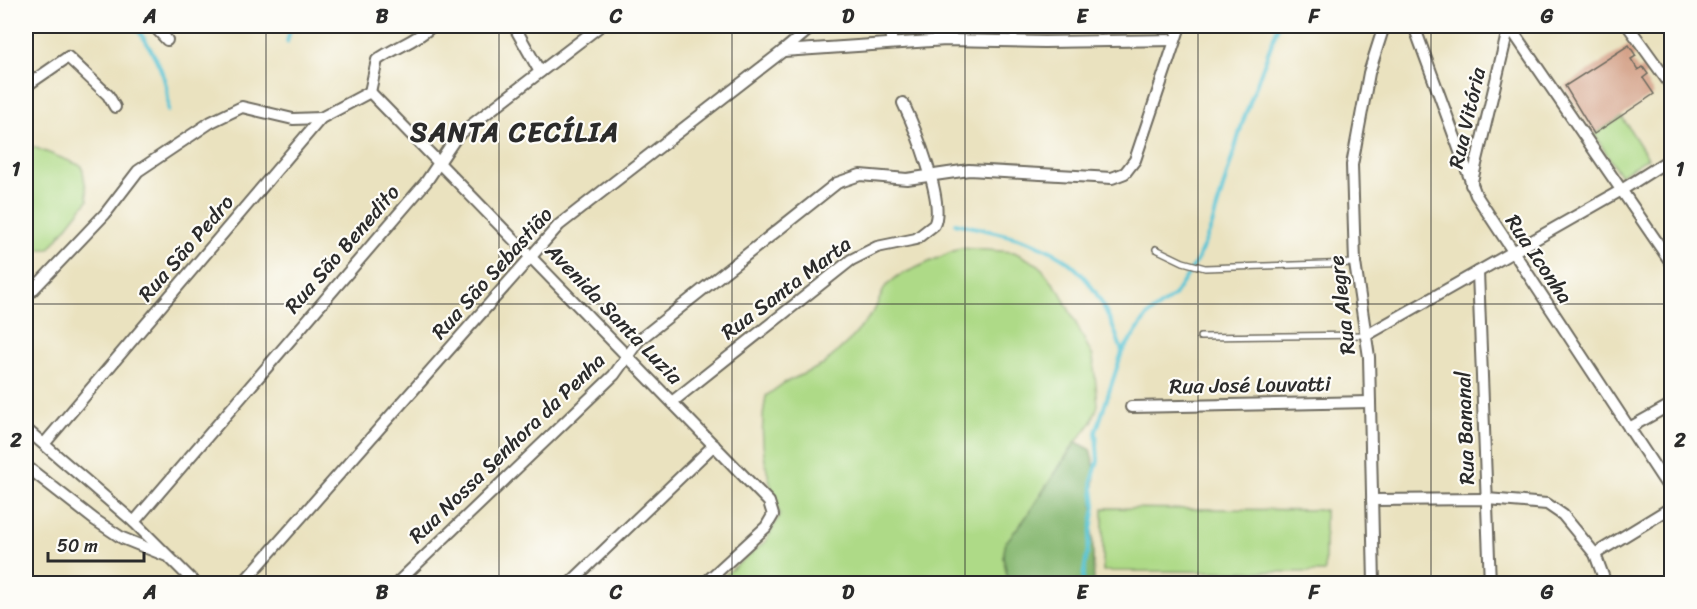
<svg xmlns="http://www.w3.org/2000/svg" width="1697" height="609" font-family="Sriracha,sans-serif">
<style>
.green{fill:#aeda87;stroke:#6c8259;stroke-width:1.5}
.forest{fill:#8aba74;stroke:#5a7250;stroke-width:1.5}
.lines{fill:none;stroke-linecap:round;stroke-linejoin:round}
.stream{stroke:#5ac5d5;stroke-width:4}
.building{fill:#d4a289}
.service-casing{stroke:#6e6b5f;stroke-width:8}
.minor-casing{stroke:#6e6b5f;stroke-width:14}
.service{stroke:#fff;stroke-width:5}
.minor{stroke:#fff;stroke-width:10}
.grid{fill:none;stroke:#2b2b2b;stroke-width:1.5;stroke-opacity:0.55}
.labels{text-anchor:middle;stroke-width:4.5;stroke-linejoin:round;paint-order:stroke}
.street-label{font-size:21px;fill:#2b2b2b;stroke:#fdfcf7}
.district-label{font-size:27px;font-weight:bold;letter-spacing:1.5px;fill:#2b2b2b;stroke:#fdfcf7}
.neatline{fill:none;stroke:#2b2b2b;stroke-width:2}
.grid-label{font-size:20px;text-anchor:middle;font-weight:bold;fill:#2b2b2b}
</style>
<rect width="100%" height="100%" fill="#fdfcf7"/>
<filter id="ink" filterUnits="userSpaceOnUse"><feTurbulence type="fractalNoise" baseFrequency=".0167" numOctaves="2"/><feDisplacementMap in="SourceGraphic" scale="12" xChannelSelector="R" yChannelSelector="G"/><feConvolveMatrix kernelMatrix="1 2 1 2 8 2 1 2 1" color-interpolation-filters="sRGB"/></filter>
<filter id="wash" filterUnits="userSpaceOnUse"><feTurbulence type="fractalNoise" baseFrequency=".008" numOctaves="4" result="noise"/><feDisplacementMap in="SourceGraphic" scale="24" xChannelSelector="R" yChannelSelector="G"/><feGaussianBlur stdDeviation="1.35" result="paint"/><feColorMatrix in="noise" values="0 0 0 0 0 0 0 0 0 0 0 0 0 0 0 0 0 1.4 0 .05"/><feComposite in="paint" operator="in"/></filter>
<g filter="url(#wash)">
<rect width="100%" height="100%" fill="#eae2bf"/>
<g class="green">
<polygon points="1622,117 1648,158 1620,175 1594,134"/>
<polygon points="26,144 82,166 88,200 49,249 26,250"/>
<path d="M960 248 1014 252 1039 265 1060 292 1093 357 1098 405 1092 422 1072 447 1024 520 1006 542 1003 557 1009 583 714 584 765 542 780 515C766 474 757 440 766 396L784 383 823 365 853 337 874 311 885 287 898 276Z"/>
<polygon points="1103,508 1325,510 1325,572 1103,571"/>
</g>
<polygon class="forest" points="1076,442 1090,449 1095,468 1092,526 1094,583 1009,583 1003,557 1006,542 1024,520"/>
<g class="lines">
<g class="stream">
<path d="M135 26C153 50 171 80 168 111"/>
<polyline points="287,42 291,26"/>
<path d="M955 223C1051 244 1088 251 1122 351"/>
<polyline points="1082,584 1095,506 1092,481 1098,461 1096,432 1122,352 1148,315 1174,296 1198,259 1211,228 1243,121 1278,26"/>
</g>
</g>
<g id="blocks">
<polygon class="building" points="1629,45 1636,56 1631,59 1638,70 1643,67 1648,74 1643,78 1654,94 1594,134 1565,86"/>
</g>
</g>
<g filter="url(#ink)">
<use href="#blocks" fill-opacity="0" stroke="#6e6b5f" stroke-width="1.5"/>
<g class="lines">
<defs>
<g id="service">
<polyline points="1156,249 1183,262 1205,268 1355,263"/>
<polyline points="1200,337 1367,335"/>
</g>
<g id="minor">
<polyline points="154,26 167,40"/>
<polyline points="514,26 540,72"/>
<polyline points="891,26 891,43"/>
<polyline points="1414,26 1476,195 1672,493"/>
<polyline points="1509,26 1672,264"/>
<polyline points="1628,26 1672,87"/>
<polyline points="783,51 946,40 1044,42 1175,40"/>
<polyline points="26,86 68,57 108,95 115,107"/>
<polyline points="370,92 769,502 773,515 766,527 704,584"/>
<path d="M370 92 377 60C395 47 417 41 432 26"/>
<polyline points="1471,185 1509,26"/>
<polyline points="1478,272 1490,584"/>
<polyline points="26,297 105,214 138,171 211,122 242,107 293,119 321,118"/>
<polyline points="1367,335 1620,191 1672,158"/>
<path d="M672 402 851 260 877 247 916 239 934 225C946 203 914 126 903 103"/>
<polyline points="1131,407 1370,402"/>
<polyline points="1629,428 1672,404"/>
<polyline points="26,429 134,522 196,584"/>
<polyline points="44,444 321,118 370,92"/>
<polyline points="26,466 95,520 122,538 167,556"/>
<polyline points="1372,500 1487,499 1547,504 1563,515 1595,554 1606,584"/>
<polyline points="134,522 426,182 457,136 600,26"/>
<polyline points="1595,554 1672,507"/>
<polyline points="242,584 559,225 783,51 813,26"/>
<polyline points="396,584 614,375 639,340 837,183 860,175 907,179 969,170 1112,178 1125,173 1135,160 1180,26"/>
<polyline points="569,584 714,445"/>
<polyline points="1374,584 1369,357 1355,263 1352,165 1369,73 1384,26"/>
</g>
</defs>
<use href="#service" class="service-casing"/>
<use href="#minor" class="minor-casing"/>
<use href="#service" class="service"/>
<use href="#minor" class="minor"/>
</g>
</g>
<path class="grid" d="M266 26V584M499 26V584M732 26V584M965 26V584M1198 26V584M1431 26V584M26 304H1672"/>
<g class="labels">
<g class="street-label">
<text transform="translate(1467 118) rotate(-77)" y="7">Rua Vitória</text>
<text transform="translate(186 248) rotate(-49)" y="7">Rua São Pedro</text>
<text transform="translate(342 249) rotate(-49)" y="7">Rua São Benedito</text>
<text transform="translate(1539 259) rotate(56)" y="7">Rua Iconha</text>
<text transform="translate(492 273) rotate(-48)" y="7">Rua São Sebastião</text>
<text transform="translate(786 288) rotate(-37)" y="7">Rua Santa Marta</text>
<text transform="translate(1342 305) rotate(-97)" y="7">Rua Alegre</text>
<text transform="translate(614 314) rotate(46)" y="7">Avenida Santa Luzia</text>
<text transform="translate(1250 385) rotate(-1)" y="7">Rua José Louvatti</text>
<text transform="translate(1465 428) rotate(-92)" y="7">Rua Bananal</text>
<text transform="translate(507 448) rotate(-44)" y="7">Rua Nossa Senhora da Penha</text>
</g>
<g class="district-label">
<text x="515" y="141">SANTA CECÍLIA</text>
</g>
</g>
<rect width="1697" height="609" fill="none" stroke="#fdfcf7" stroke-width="66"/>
<path d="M48 552v9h96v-9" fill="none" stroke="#2b2b2b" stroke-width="3"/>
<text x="57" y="552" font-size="18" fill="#2b2b2b" stroke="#fdfcf7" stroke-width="4.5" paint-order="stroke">50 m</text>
<rect x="33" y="33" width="1631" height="543" class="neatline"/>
<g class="grid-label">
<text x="150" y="23">A</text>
<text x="382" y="23">B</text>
<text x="616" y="23">C</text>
<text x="848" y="23">D</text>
<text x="1082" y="23">E</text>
<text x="1314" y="23">F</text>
<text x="1547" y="23">G</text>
<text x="16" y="176">1</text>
<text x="1680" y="176">1</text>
<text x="16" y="447">2</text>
<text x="1680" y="447">2</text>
<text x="150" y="599">A</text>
<text x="382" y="599">B</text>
<text x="616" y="599">C</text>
<text x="848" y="599">D</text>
<text x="1082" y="599">E</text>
<text x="1314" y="599">F</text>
<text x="1547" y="599">G</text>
</g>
</svg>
